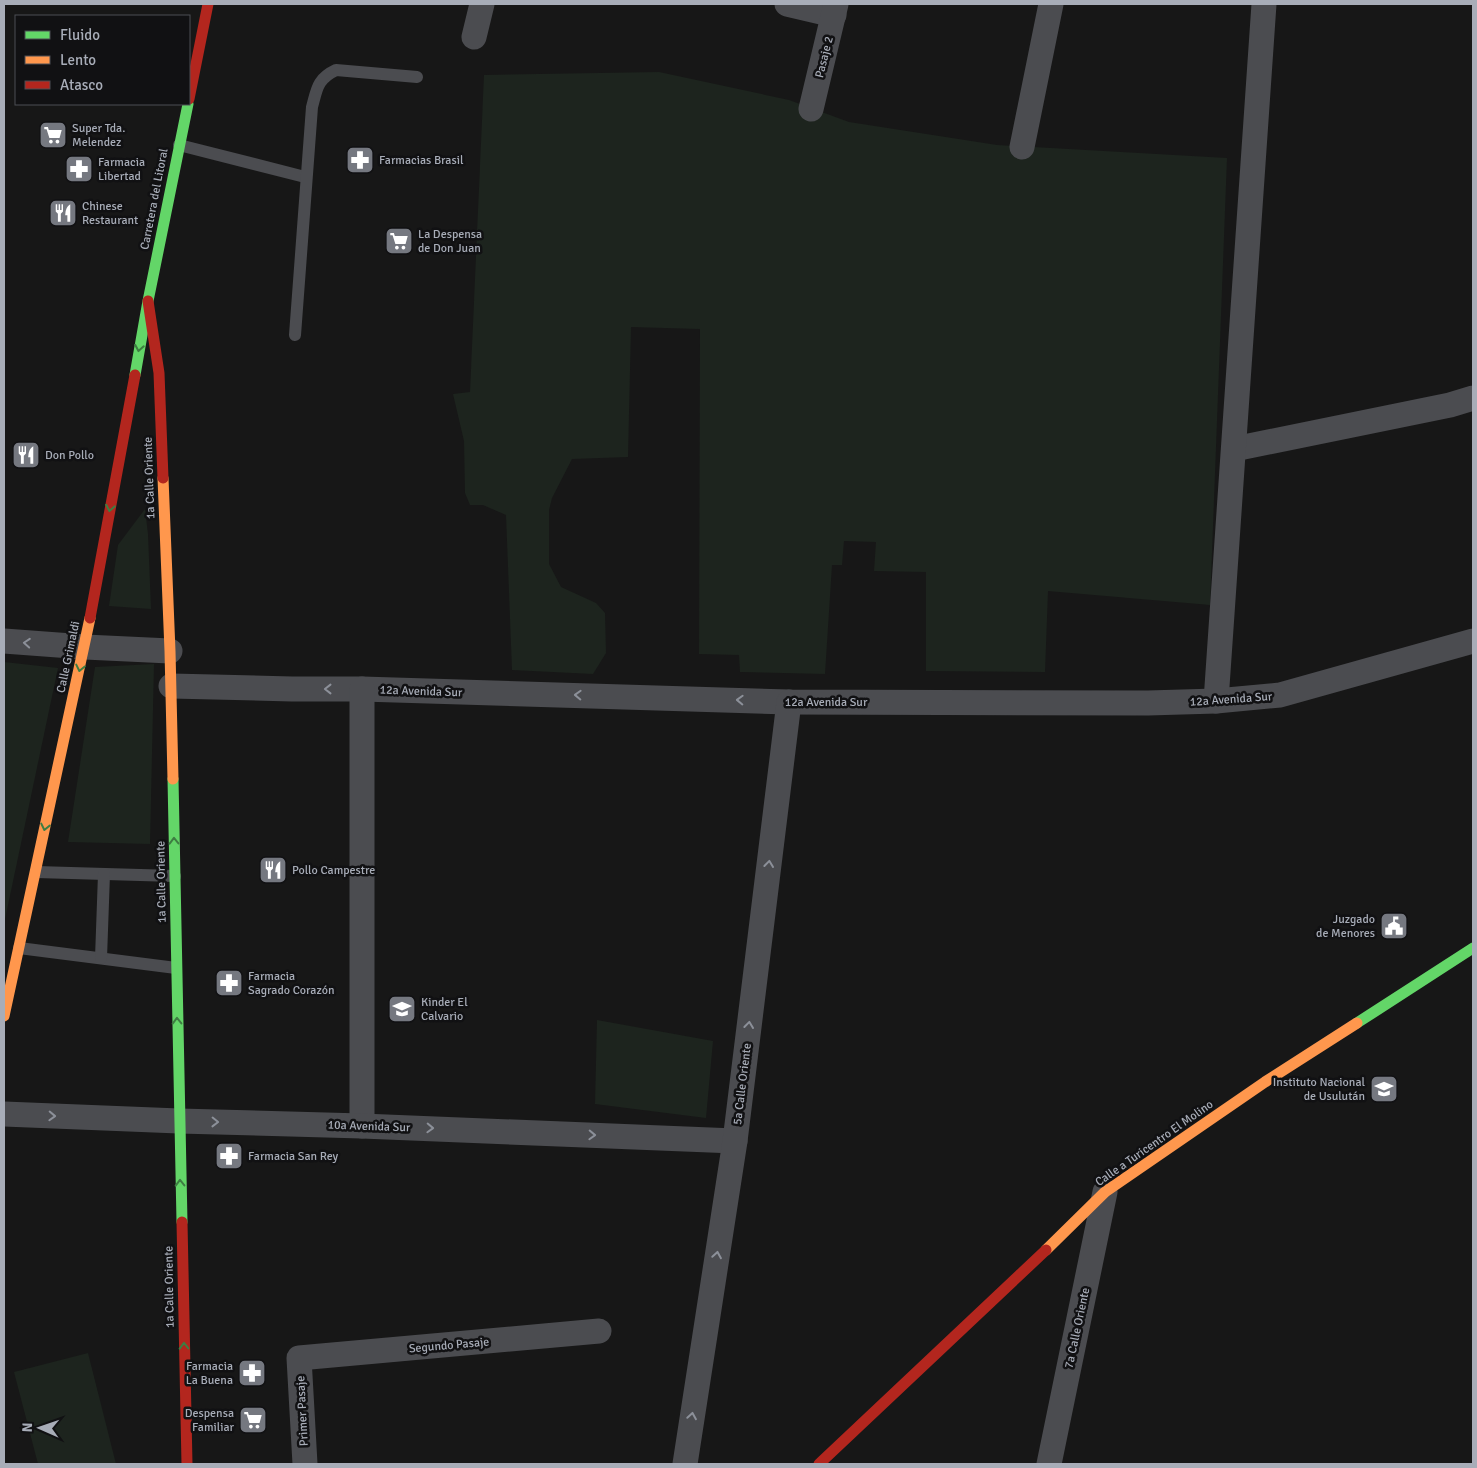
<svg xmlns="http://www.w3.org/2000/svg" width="1477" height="1468" font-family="Signika,sans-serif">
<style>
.green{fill:#1d241e}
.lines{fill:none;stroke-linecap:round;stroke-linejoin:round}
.lane{stroke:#4b4c50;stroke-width:12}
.street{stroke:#4b4c50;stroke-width:25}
.fast{stroke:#63d668;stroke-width:11}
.slow{stroke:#ff974d;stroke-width:11}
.jam{stroke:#b3261e;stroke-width:11}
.oneway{stroke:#3e7d42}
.oneway2{stroke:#8c9099}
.labels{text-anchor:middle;stroke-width:5;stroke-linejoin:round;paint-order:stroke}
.street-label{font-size:12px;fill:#a8adb8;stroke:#111113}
.poi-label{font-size:12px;fill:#a8adb8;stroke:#111113;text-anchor:start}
</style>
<rect width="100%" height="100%" fill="#171717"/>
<g class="green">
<polygon points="659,72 789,100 849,122 997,145 1227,158 1210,605 1048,591 1045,672 926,671 926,572 874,571 876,542 844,541 842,565 832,565 825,674 740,672 739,655 699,654 700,329 631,327 628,457 572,459 552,498 549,510 549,564 561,587 596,603 605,613 606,653 593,674 512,670 506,515 483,505 470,505 465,493 464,441 453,394 470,392 484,75"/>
<polygon points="145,509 148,534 151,609 109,606 118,545"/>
<polygon points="4,662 58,668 4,924"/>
<polygon points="154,664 150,844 68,842 95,667"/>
<polygon points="597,1020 713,1041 706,1118 595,1104"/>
<polygon points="88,1353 116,1464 38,1464 14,1372"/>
</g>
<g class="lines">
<g class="lane">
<polyline points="179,145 305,177"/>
<path d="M295 335 312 107C317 89 317 79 336 70L417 77"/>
<polyline points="36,872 175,876"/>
<polyline points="19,948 176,968"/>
<polyline points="101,958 104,874"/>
</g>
<g class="street">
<polyline points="787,4 834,15"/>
<polyline points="474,37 482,4"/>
<polyline points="811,109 836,4"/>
<polyline points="1022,147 1051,4"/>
<polyline points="1234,449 1450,405 1473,398"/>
<polyline points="4,641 85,647 170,651"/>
<polyline points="171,686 292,689 362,689 789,702 1148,703 1216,701 1280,695 1473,641"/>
<polyline points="362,689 362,1126"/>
<polyline points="1216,701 1264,4"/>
<polyline points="4,1114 179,1121 362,1126 735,1141"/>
<polyline points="305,1464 299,1358 599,1331"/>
<polyline points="685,1464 735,1141 789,702"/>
<polyline points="1049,1464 1105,1192"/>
</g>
<g class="fast">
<polyline points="135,375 148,301 188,104"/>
<polyline points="173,779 182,1222"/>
<polyline points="1357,1023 1473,948"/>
</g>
<g class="slow">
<polyline points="163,478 170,651 173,779"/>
<polyline points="4,1016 90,618"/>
<polyline points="1046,1250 1105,1192 1265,1082 1357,1023"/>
</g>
<g class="jam">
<polyline points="189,99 208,4"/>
<polyline points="148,301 159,373 163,478"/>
<polyline points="90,618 135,375"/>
<polyline points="182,1222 187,1464"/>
<polyline points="819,1464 1046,1250"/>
</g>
</g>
<defs><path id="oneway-chevron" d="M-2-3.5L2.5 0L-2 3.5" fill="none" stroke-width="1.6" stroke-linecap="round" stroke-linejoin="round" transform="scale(1.25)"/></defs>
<g class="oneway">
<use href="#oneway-chevron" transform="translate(139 348) rotate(100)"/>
<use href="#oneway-chevron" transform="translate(110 508) rotate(100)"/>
<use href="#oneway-chevron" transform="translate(80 668) rotate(102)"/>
<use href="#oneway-chevron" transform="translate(45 827) rotate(102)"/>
<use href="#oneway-chevron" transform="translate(174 841) rotate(-91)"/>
<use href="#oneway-chevron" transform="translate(177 1021) rotate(-91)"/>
<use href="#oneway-chevron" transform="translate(180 1183) rotate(-91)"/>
<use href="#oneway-chevron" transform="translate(184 1346) rotate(-91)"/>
</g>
<g class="oneway2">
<use href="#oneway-chevron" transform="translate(27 643) rotate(-176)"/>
<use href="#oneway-chevron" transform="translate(328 689) rotate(180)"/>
<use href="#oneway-chevron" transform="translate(578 695) rotate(-178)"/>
<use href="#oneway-chevron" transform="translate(740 700) rotate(-178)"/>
<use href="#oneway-chevron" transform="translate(769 864) rotate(-83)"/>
<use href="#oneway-chevron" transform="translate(749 1025) rotate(-83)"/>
<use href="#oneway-chevron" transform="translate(52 1116) rotate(2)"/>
<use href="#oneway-chevron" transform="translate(215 1122) rotate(1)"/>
<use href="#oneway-chevron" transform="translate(430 1128) rotate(2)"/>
<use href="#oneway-chevron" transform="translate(592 1135) rotate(2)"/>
<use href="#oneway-chevron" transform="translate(717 1255) rotate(-81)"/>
<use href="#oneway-chevron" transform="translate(692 1416) rotate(-81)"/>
</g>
<defs>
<symbol id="supermarket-square" viewBox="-11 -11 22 22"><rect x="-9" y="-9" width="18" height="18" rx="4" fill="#757880" stroke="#111113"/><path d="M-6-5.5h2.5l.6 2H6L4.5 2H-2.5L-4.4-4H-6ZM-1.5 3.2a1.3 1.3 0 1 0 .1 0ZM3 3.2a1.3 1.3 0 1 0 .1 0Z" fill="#fff"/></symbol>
<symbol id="pharmacy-square" viewBox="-11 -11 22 22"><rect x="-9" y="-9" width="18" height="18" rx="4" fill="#757880" stroke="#111113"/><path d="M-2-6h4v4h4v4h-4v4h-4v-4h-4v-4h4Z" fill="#fff"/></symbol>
<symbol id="restaurant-square" viewBox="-11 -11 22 22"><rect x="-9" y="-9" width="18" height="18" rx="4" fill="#757880" stroke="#111113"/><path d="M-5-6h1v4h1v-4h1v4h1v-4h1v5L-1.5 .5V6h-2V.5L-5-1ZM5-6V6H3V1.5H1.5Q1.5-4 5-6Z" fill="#fff"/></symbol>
<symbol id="civic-square" viewBox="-11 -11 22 22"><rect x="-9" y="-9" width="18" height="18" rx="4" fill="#757880" stroke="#111113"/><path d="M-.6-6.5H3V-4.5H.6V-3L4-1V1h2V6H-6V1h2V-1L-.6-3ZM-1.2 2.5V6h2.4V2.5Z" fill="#fff"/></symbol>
<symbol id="school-square" viewBox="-11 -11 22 22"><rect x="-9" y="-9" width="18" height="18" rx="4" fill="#757880" stroke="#111113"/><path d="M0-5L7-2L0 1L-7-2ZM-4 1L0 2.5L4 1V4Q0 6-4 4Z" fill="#fff"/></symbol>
</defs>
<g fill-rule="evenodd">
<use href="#supermarket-square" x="37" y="119" width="32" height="32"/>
<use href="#pharmacy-square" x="344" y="144" width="32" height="32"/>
<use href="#pharmacy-square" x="63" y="153" width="32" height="32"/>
<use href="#restaurant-square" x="47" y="197" width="32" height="32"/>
<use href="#supermarket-square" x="383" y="225" width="32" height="32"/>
<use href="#restaurant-square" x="10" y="439" width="32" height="32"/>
<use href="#restaurant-square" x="257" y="854" width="32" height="32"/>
<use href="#civic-square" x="1378" y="910" width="32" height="32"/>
<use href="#pharmacy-square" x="213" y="967" width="32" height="32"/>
<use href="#school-square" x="386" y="993" width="32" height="32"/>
<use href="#school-square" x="1368" y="1073" width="32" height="32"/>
<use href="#pharmacy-square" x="213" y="1140" width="32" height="32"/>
<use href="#pharmacy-square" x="236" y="1357" width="32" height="32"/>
<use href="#supermarket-square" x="237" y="1404" width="32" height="32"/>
</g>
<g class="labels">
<g class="street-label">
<text transform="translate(824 57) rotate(-76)" y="4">Pasaje 2</text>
<text transform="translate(154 199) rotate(-79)" y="4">Carretera del Litoral</text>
<text transform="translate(149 478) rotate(-92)" y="4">1a Calle Oriente</text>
<text transform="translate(68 657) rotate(-78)" y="4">Calle Grimaldi</text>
<text transform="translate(421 691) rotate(2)" y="4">12a Avenida Sur</text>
<text transform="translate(1231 699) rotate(-4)" y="4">12a Avenida Sur</text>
<text x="826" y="706">12a Avenida Sur</text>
<text transform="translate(161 882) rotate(-91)" y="4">1a Calle Oriente</text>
<text transform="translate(742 1084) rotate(-83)" y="4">5a Calle Oriente</text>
<text transform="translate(369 1126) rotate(2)" y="4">10a Avenida Sur</text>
<text transform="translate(1154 1143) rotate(-35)" y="4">Calle a Turicentro El Molino</text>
<text transform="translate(169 1287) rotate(-91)" y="4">1a Calle Oriente</text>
<text transform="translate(1077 1328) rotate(-78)" y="4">7a Calle Oriente</text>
<text transform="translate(449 1345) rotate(-5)" y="4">Segundo Pasaje</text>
<text transform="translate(302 1411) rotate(-93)" y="4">Primer Pasaje</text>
</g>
<g class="poi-label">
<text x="72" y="132">Super Tda.<tspan x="72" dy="14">Melendez</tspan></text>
<text x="379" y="164">Farmacias Brasil</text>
<text x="98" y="166">Farmacia<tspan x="98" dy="14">Libertad</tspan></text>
<text x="82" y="210">Chinese<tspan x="82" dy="14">Restaurant</tspan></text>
<text x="418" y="238">La Despensa<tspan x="418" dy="14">de Don Juan</tspan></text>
<text x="45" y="459">Don Pollo</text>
<text x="292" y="874">Pollo Campestre</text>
<text x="1375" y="923" text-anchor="end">Juzgado<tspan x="1375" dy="14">de Menores</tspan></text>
<text x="248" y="980">Farmacia<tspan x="248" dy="14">Sagrado Corazón</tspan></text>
<text x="421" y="1006">Kinder El<tspan x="421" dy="14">Calvario</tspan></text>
<text x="1365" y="1086" text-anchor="end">Instituto Nacional<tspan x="1365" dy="14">de Usulután</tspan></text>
<text x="248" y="1160">Farmacia San Rey</text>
<text x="233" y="1370" text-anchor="end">Farmacia<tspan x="233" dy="14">La Buena</tspan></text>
<text x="234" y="1417" text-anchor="end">Despensa<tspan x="234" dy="14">Familiar</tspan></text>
</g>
</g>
<rect width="1477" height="1468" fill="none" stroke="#a8adb8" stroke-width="10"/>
<rect x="15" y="15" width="175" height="90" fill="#111113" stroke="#4d4f55"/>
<rect x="25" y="31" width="25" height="8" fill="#63d668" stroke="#4d4f55"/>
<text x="60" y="40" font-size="15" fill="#a8adb8">Fluido</text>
<rect x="25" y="56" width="25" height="8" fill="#ff974d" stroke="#4d4f55"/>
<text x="60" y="65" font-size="15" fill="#a8adb8">Lento</text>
<rect x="25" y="81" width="25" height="8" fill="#b3261e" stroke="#4d4f55"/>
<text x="60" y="90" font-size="15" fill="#a8adb8">Atasco</text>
<g transform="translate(40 1428) rotate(272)" stroke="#111113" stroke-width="4" paint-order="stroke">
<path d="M0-4L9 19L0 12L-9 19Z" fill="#a8adb8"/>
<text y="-8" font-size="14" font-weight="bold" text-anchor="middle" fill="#a8adb8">N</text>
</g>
</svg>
